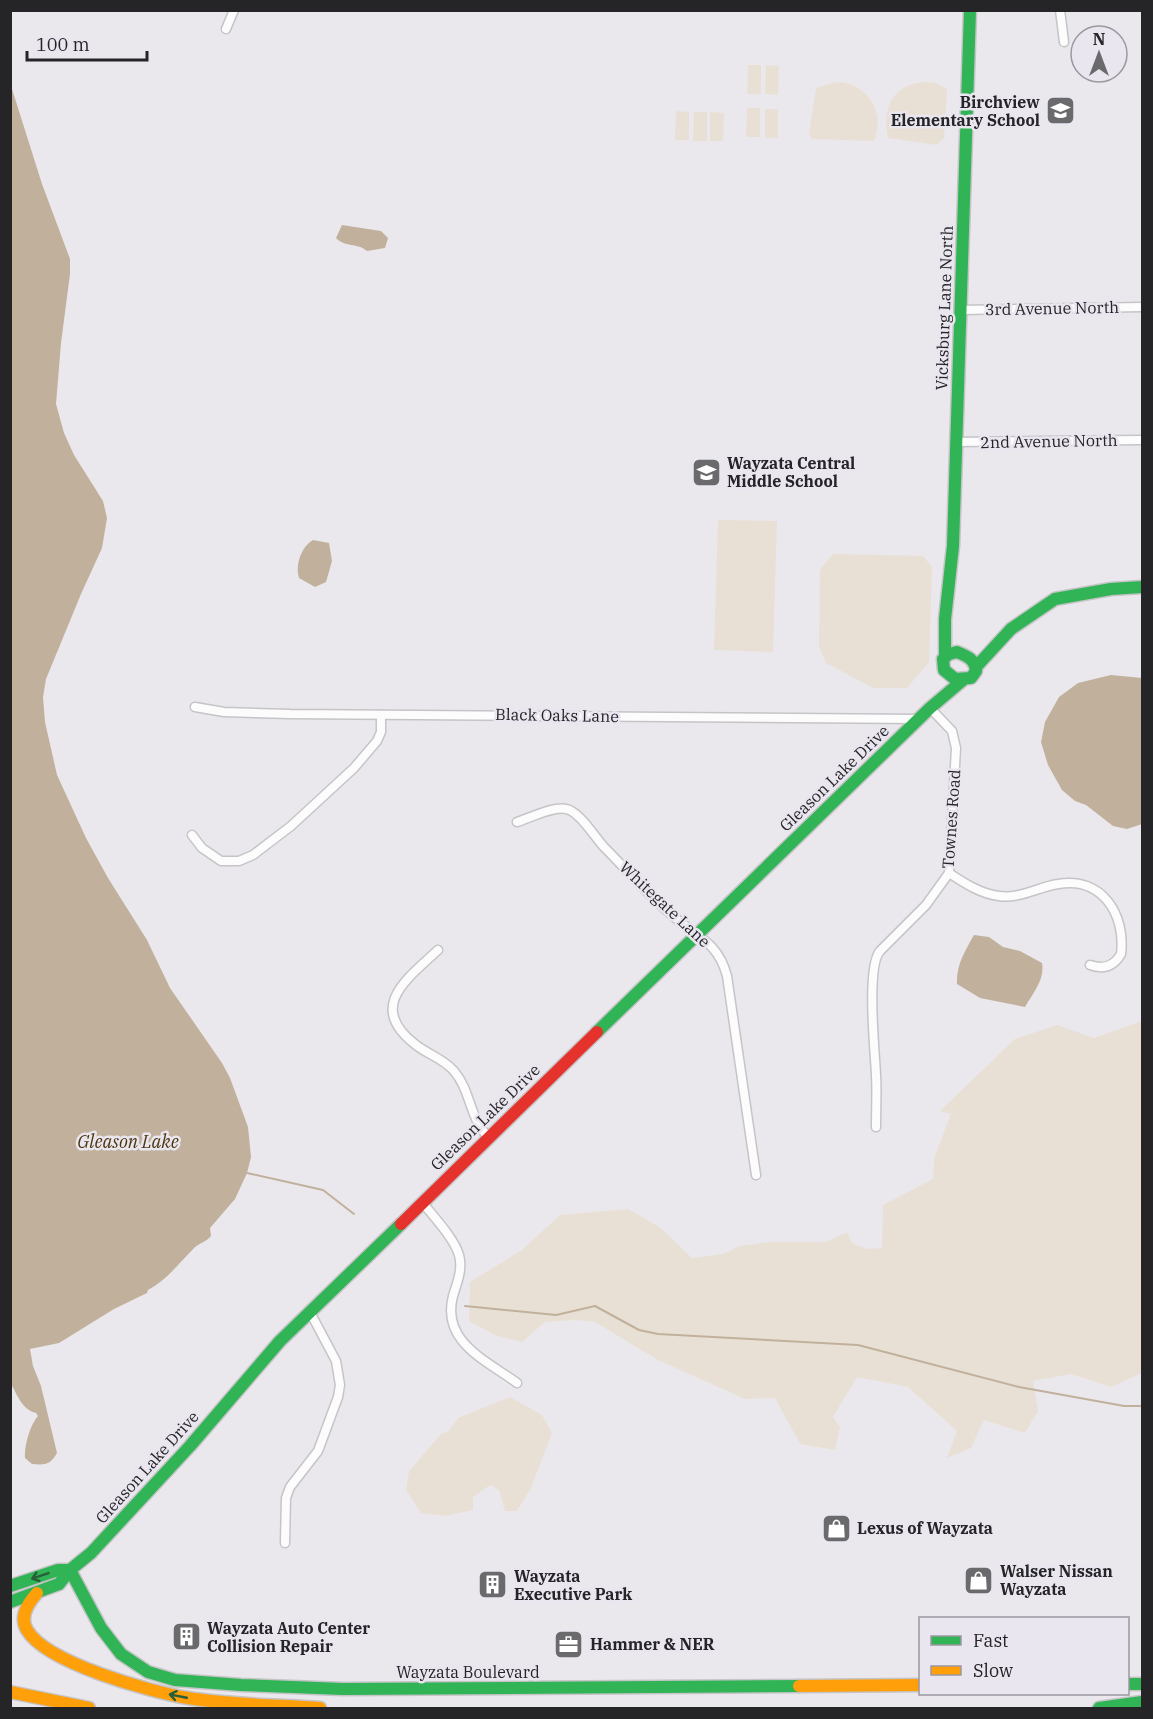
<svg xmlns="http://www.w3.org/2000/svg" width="1153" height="1719" font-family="'IBM Plex Serif',serif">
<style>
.green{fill:#e9e0d5}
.water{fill:#c1b19c}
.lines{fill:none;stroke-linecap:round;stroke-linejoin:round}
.stream{stroke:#c1b19c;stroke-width:2}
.street-casing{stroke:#c5c4c7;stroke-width:11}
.fast-casing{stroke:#c5c4c7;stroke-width:15}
.slow-casing{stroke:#c5c4c7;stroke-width:15}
.jam-casing{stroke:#c5c4c7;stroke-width:15}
.street{stroke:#fcfcfc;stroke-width:8}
.fast{stroke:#30b455;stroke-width:12}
.slow{stroke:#ff9f0a;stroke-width:12}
.jam{stroke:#e5322d;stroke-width:12}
.oneway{stroke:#295e39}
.labels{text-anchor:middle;stroke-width:5;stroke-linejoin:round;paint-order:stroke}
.poi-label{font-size:16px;font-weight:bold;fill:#252427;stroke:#e9e6ef;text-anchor:start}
.street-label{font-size:16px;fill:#252427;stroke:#e9e6ef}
.water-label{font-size:18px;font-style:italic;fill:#4d370c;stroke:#e9e6ef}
</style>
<rect width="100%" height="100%" fill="#eae8ed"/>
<g class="green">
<polygon points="748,65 761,65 761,94 747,94"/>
<polygon points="766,65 779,66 778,95 765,94"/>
<path d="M836 82C867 83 886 111 874 141L812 139 809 133 816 88Z"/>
<path d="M924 82 936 83 947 89 944 138 937 145 888 138C882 109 891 85 924 82Z"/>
<polygon points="747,108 760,108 760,137 746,137"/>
<rect x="765" y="109" width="13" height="29"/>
<polygon points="676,111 689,112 689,140 675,140"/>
<polygon points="694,112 707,112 707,141 693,141"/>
<polygon points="710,112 724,113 723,141 710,141"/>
<polygon points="718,520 777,521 773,652 714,650"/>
<polygon points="833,554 923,556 932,567 929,662 907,688 873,688 826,663 819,646 820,570"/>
<polygon points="1142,1021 1142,1373 1111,1387 1071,1374 1033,1381 1038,1411 1025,1433 984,1420 971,1448 947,1458 957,1431 908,1387 857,1377 833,1417 840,1427 835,1450 800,1444 775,1398 745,1399 658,1360 595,1322 577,1320 545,1322 522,1342 495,1335 469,1321 470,1282 522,1250 560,1215 628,1209 661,1228 692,1258 723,1254 740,1246 770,1242 826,1242 847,1232 852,1243 867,1249 882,1248 883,1205 933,1179 934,1158 951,1114 940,1111 1015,1039 1057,1025 1094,1038"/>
<polygon points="510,1397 542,1415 552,1433 531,1488 517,1511 505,1511 499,1490 490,1485 473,1497 473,1510 445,1516 421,1513 406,1490 409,1471 441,1434 449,1431 458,1418"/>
</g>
<g class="water">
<path d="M11 76 12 89 42 184 70 259V274L61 343 56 404 64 433 74 455 103 501 107 518 102 548 81 594 46 679 43 697 45 722 57 775 86 838 108 878 147 940 170 988 222 1063 230 1078 248 1127 251 1157 247 1173 235 1199 210 1228 211 1236C206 1242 200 1243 195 1247 180 1262 167 1280 148 1290L147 1293 114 1309 59 1343 30 1349 33 1366 41 1386 57 1453C50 1465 45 1465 32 1464L25 1458C24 1446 30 1425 38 1416L36 1413C22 1410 17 1394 10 1382Z"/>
<path d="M342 225 381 231 388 238 385 248 367 251C358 243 344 247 336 238Z"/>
<path d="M313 540 329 543 332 561 326 582 315 587 299 578C295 565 301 547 313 540Z"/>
<polygon points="1111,675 1142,678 1142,824 1127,829 1113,826 1086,805 1075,801 1062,790 1048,765 1041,742 1045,722 1059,697 1078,683"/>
<path d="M974 935 989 937 1003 947 1020 951 1042 963C1045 980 1033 993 1025 1007L980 998 957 984C956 965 965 951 974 935Z"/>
</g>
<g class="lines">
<g class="stream">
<polyline points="247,1173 323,1190 354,1214"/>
<polyline points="465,1306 556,1315 595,1306 639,1330 658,1334 858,1345 1019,1387 1124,1406 1142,1406"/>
</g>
<defs>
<g id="street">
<polyline points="1060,10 1064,42"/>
<polyline points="226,29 234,10"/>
<polyline points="961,310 1142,307"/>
<polyline points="956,442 1142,440"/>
<polyline points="195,707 224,712 290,714 919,719"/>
<path d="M517 822C530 818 553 806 566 809 579 811 594 836 604 847 627 870 648 895 673 916 696 936 718 942 727 976L756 1175"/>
<polyline points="192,835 202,848 221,861 239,861 253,855 291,826 354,768 377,741 381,732 381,715"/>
<path d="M949 873C964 883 981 894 999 896 1020 899 1038 887 1058 884 1102 876 1126 915 1121 954 1114 966 1104 970 1090 965"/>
<path d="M438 950C407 979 366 1007 416 1045 429 1055 444 1059 454 1071 471 1091 469 1117 488 1137"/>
<path d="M876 1127C876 1110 877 1093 876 1075 875 1052 866 967 880 951L926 905 949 873 956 748 952 731 930 708"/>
<path d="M422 1202C433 1216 454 1238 459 1255 463 1269 457 1283 453 1296 441 1342 486 1360 517 1383"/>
<polyline points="285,1543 286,1498 290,1487 318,1451 338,1397 340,1385 336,1361 310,1312"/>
</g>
<g id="fast">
<path d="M957 652C967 656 975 659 976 671L971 678 955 679 944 670 943 659 949 654Z"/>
<polyline points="945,655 945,619 953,546 970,10"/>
<polyline points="976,667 1011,629 1055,599 1111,589 1142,587"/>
<polyline points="597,1032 930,708 963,680"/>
<polyline points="70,1570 101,1628 121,1654 148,1672 175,1680 241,1685 343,1689 799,1686"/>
<polyline points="10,1586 58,1570 70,1570"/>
<polyline points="10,1602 59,1584 70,1570 91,1553 190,1446 280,1341 401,1224"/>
<polyline points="1128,1684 1142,1684"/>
<polyline points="1099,1708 1142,1702"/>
</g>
<g id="slow">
<path d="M37 1593C28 1603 19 1617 27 1630 46 1663 151 1692 188 1698 232 1705 276 1705 320 1708"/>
<polyline points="799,1686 920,1685"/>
<polyline points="10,1692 89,1708"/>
</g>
<polyline id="jam" points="401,1224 597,1032"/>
</defs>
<use href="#street" class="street-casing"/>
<use href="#fast" class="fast-casing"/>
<use href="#slow" class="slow-casing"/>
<use href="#jam" class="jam-casing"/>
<use href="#street" class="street"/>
<use href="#fast" class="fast"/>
<use href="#slow" class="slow"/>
<use href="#jam" class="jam"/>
</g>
<defs><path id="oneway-shaft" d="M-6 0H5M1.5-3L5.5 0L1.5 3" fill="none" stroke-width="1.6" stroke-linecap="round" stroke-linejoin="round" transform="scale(1.5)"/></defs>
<g class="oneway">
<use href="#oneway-shaft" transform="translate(40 1576) rotate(161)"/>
<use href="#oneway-shaft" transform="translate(178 1696) rotate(-169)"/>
</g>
<defs>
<symbol id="school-square" viewBox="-11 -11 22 22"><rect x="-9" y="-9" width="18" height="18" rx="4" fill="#6a696c" stroke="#e9e6ef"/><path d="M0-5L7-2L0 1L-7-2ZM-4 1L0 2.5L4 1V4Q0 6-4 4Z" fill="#fff"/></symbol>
<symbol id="shop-square" viewBox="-11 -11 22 22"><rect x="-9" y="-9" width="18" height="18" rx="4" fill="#6a696c" stroke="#e9e6ef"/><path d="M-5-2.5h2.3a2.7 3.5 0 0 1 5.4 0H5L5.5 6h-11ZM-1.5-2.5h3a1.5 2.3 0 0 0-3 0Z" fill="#fff"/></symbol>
<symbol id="building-square" viewBox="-11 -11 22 22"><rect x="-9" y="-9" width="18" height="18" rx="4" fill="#6a696c" stroke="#e9e6ef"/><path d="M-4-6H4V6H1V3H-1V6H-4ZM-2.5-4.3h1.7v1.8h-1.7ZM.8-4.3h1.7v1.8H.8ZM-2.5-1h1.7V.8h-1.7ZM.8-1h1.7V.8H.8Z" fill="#fff"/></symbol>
<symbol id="office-square" viewBox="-11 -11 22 22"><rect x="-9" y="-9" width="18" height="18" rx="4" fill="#6a696c" stroke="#e9e6ef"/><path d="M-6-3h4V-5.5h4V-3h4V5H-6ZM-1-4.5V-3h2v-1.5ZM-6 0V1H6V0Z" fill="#fff"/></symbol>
</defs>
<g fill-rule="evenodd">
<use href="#school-square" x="1044" y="94" width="33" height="33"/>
<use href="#school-square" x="690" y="456" width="33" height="33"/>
<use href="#shop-square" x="820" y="1512" width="33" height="33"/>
<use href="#shop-square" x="962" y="1564" width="33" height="33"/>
<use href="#building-square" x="476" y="1568" width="33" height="33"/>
<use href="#building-square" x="170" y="1620" width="33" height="33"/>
<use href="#office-square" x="552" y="1628" width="33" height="33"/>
</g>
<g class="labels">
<g class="poi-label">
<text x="1040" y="108" text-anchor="end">Birchview<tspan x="1040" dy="18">Elementary School</tspan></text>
<text x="727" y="469">Wayzata Central<tspan x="727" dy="18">Middle School</tspan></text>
<text x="857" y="1534">Lexus of Wayzata</text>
<text x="1000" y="1577">Walser Nissan<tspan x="1000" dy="18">Wayzata</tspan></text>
<text x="514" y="1582">Wayzata<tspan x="514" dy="18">Executive Park</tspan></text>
<text x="207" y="1634">Wayzata Auto Center<tspan x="207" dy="18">Collision Repair</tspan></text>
<text x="590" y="1650">Hammer &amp; NER</text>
</g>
<g class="street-label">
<text transform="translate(944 308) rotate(-88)" y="6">Vicksburg Lane North</text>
<text transform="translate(1052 308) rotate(-1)" y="6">3rd Avenue North</text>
<text transform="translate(1049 441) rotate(-1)" y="6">2nd Avenue North</text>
<text transform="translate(557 715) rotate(1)" y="6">Black Oaks Lane</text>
<text transform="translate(834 778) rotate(-44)" y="6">Gleason Lake Drive</text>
<text transform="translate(951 819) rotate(-86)" y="6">Townes Road</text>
<text transform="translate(665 904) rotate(43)" y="6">Whitegate Lane</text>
<text transform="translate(485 1117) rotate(-44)" y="6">Gleason Lake Drive</text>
<text transform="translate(147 1467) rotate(-48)" y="6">Gleason Lake Drive</text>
<text x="468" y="1678">Wayzata Boulevard</text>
</g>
<g class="water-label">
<text x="128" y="1148">Gleason Lake</text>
</g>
</g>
<rect width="1153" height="1719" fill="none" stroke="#252427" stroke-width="24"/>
<rect x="919" y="1617" width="210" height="78" fill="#e9e6ef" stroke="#9b989f" stroke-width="1.5"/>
<rect x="931" y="1636" width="30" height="9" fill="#30b455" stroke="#9b989f" stroke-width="1.5"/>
<text x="973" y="1647" font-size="18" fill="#252427">Fast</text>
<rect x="931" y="1666" width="30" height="9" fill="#ff9f0a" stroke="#9b989f" stroke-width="1.5"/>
<text x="973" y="1677" font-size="18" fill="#252427">Slow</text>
<g transform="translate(1099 54)"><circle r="28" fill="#e9e6ef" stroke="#9b989f" stroke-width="1.5"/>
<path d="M0-4.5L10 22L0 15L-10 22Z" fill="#6a696c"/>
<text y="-9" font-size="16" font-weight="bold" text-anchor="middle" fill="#252427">N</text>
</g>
<path d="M27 51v9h120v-9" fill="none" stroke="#252427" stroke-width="3"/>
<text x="36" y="51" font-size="18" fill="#252427" stroke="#e9e6ef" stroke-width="4.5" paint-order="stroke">100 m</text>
</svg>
